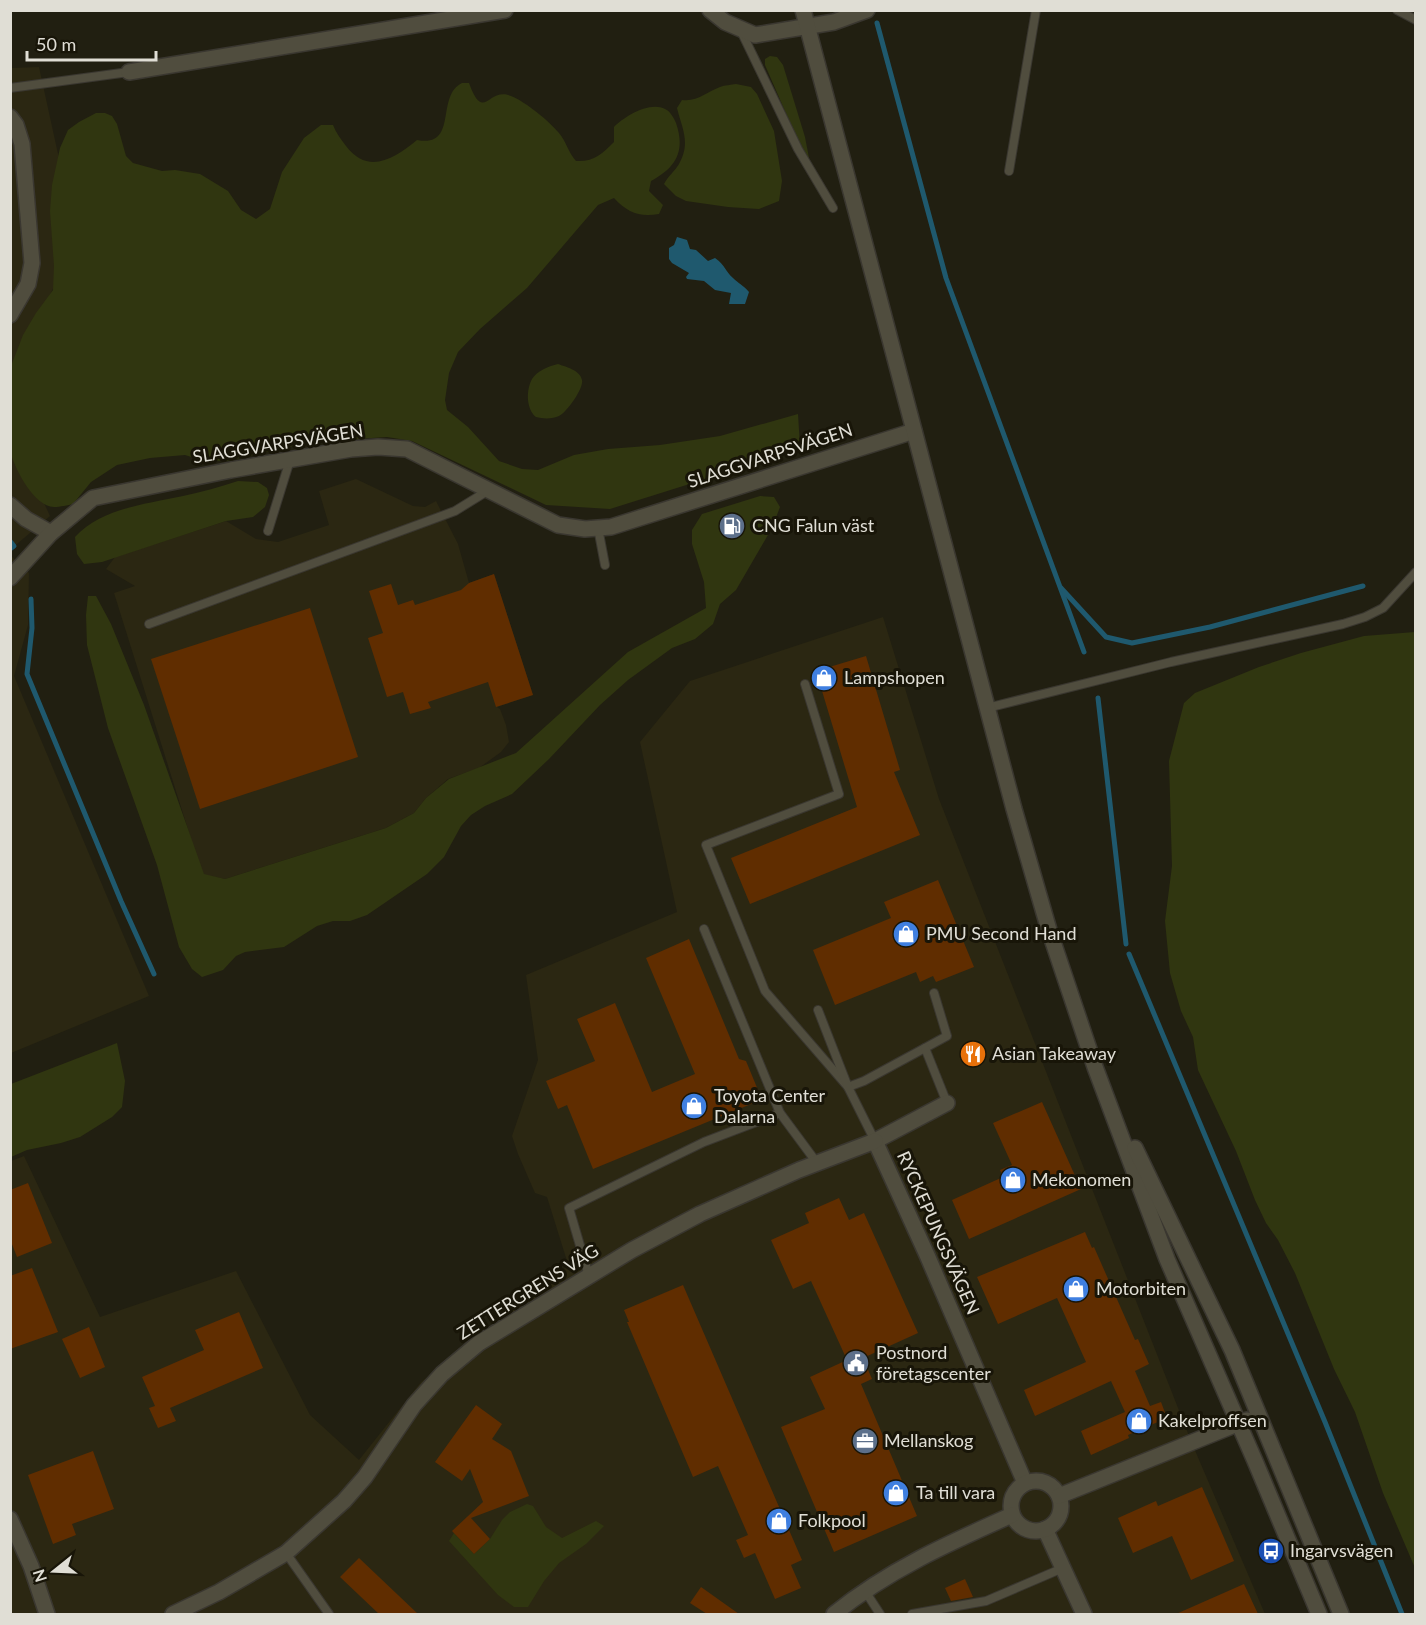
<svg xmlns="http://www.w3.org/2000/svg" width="1426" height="1625" font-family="Lato,sans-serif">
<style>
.built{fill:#2b2712}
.green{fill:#303610}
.water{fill:#1f596e}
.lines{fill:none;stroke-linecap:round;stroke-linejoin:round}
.stream{stroke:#1f596e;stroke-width:5}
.building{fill:#602d00}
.lane-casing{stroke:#3a3730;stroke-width:10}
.street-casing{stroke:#3a3730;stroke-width:18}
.secondary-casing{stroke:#3a3730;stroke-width:18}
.lane{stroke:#504d3e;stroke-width:8}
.street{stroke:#504d3e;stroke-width:15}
.secondary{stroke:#504d3e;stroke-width:15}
.labels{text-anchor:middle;stroke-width:6;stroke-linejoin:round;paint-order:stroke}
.street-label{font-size:18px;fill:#e0ded5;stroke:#181508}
.poi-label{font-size:18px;fill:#e0ded5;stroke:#181508;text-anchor:start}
</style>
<rect width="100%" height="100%" fill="#211f11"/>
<g class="built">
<polygon points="39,67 60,163 58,279 13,366 12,433 50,516 11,549 11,68"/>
<polygon points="356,479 413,506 425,507 436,501 458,544 469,583 494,574 533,695 497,707 500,709 506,725 509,742 501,752 479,768 448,779 426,798 414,813 386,828 225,879 204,875 196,855 114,593 135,586 106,569 115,557 226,521 256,539 278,542 329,525 319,491"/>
<polygon points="10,555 29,573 28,625 14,676 149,996 11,1053"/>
<polygon points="883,617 939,799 1191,1441 1265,1614 11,1614 11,1161 24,1156 100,1317 236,1271 310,1415 359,1460 421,1382 514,1309 562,1275 567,1261 547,1197 535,1193 518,1154 512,1136 538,1060 526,975 677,912 640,742 690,681"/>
</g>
<g class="green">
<polygon points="770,56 777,57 783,65 805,137 809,158 805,157 765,65 765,59"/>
<path d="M462 83H469C484 124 488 86 511 96 526 102 549 121 559 133 566 141 568 152 576 161 594 162 602 154 614 142V127C624 117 649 101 665 109 670 111 674 118 676 123 686 152 675 168 651 181L649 191 663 205 659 214C639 217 628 213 614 198L598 205 527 288 480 329 458 352 449 373 445 400 447 410 468 427 499 461 522 469 538 470 574 455 608 449 660 445 720 436 798 414 800 446 699 481 610 509 546 505 412 441 387 437 311 442 226 461 201 460 185 455 150 458 117 465 91 482 73 504C68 505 60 507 54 507 34 506 16 471 11 454V366L23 335 36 313 53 290 54 266 50 211 52 185 60 148 68 130 79 122 96 113H105L112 116 117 124 126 156 133 163 162 171 175 170 200 174 228 191 241 210 256 219 270 209 282 172 304 138 321 125H333C336 133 341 139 346 146 368 175 394 159 417 140 459 148 435 96 462 83Z"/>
<path d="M736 84 751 87 757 94 774 131 782 181 779 201 759 209 728 207 686 201 676 196 664 184C668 176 675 171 679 164 691 142 682 129 677 108L682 100C698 102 706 92 720 87 725 85 731 85 736 84Z"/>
<path d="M558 364C566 367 580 370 582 380 584 388 567 412 559 416 553 419 543 419 536 417 526 409 526 390 532 379 537 371 549 366 558 364Z"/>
<path d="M238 481 258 482 267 488 269 495 265 507 253 517 226 521 102 562 84 564 77 554 75 537C101 508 147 504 183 496 202 492 220 487 238 481Z"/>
<polygon points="760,496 774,497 780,507 772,528 736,590 720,604 713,624 695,639 672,648 628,680 600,705 549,759 512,794 485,806 471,815 461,826 444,857 427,874 367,915 350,921 333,921 317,926 284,947 245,952 236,956 223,970 202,977 192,969 179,947 157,865 108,728 87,645 86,615 88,596 96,596 111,624 144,705 204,874 225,879 386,828 414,813 426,798 449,779 516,753 628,652 706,608 704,582 692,544 692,530 702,514"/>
<polygon points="1415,632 1416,632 1415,1568 1383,1493 1355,1412 1334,1369 1295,1273 1278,1240 1266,1223 1255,1200 1236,1151 1198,1070 1193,1037 1181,1011 1170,973 1165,921 1172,866 1169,761 1184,703 1195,693 1259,667 1301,653 1364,636"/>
<polygon points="117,1043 125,1081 122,1107 112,1117 80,1137 61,1143 27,1150 11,1157 11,1084"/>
<polygon points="527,1504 533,1506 546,1527 562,1538 596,1521 604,1526 586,1544 559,1563 544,1581 528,1607 514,1607 498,1595 449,1541 454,1533 474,1554 490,1539 502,1520 510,1512"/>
</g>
<path class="water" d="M677 237 687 240 690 249 696 250 708 261 715 258C726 266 725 271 733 278 739 284 742 284 749 292L745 304H729L731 293 715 290 704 281 687 279 686 277 689 273 672 263 669 259V248L674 245Z"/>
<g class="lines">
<g class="stream">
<polyline points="877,23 946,278 1084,652"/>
<polyline points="10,541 14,546 10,549"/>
<polyline points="1061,588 1106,637 1132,643 1210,627 1363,586"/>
<polyline points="31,599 32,628 27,674 121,901 154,974"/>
<polyline points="1098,698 1126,944"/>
<polyline points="1129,954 1325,1422 1402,1614"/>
</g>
</g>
<g class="building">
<polygon points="494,574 533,695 496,707 488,682 428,702 431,708 410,714 403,692 387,697 368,638 383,633 369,591 391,584 398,605 413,600 415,605 461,590 469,583"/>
<polygon points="310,608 358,757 200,809 151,659"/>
<polygon points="866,656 900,770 894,772 920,835 750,904 731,858 857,807 816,671"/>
<polygon points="938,880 974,967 936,982 933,976 920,982 916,972 835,1005 813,950 891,918 884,902"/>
<polygon points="689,939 739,1059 746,1061 758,1090 754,1098 756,1102 593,1169 567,1105 558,1109 546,1081 595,1061 577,1019 615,1003 652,1092 695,1074 646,958"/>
<polygon points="974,1040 981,1053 968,1060 962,1047"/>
<polygon points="1042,1102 1081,1189 969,1239 952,1200 1003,1177 1000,1170 1012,1165 993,1123"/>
<polygon points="28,1183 52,1243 17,1257 10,1239 10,1190"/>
<polygon points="839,1198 849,1220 864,1213 918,1333 863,1358 872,1379 861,1384 917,1516 834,1552 781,1427 825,1409 810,1377 847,1360 811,1281 793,1289 771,1240 809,1223 805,1213"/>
<polygon points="1085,1232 1092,1248 1094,1247 1135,1340 1138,1339 1149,1364 1135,1371 1150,1406 1161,1402 1167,1418 1128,1435 1129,1438 1091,1455 1081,1431 1125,1412 1111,1381 1035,1416 1024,1390 1086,1362 1057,1298 998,1324 977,1277"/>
<polygon points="32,1268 58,1332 10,1349 10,1276"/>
<polygon points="683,1285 802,1560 791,1565 801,1588 775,1599 755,1553 744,1558 736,1540 748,1535 718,1466 693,1477 627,1322 629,1322 624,1310"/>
<polygon points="239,1312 263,1368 170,1408 176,1421 158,1428 149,1408 155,1406 142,1377 204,1350 195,1330"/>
<polygon points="89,1327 105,1367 80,1378 62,1339"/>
<polygon points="476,1405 502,1424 492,1439 511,1451 529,1496 471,1518 490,1539 474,1554 452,1531 483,1502 470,1469 462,1481 435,1462"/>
<polygon points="93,1451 114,1509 72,1524 76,1535 53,1544 28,1475"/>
<polygon points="1202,1487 1234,1561 1191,1580 1172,1536 1133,1553 1118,1518 1156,1501 1158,1506"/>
<polygon points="359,1558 418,1614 379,1614 340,1577"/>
<polygon points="965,1579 973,1597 951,1601 945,1588"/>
<polygon points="1244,1584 1258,1614 1176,1614"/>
<polygon points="701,1587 739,1614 707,1614 690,1603"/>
</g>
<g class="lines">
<defs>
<g id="lane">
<polyline points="1397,10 1416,20"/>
<polyline points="741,31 798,149 833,208"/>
<polyline points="10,88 129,72"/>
<polyline points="1009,171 1036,10"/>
<polyline points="598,528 605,565"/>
<polyline points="268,531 290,460"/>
<polyline points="149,624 455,511 489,490"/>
<polyline points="805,684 839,794 706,845 765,991 848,1087 864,1081 947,1036 934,993"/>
<polyline points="987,708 1171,662 1343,624 1365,617 1383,608 1416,572"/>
<polyline points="704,929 780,1113 817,1163"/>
<polyline points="818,1010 848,1087 875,1141"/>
<polyline points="925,1048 947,1103"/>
<polyline points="589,1276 569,1208 704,1142 780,1113"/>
<polyline points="286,1553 329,1614"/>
<polyline points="865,1591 880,1614"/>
<polyline points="912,1614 986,1601 1063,1568"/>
</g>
<g id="street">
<polyline points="710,10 725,22 755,35 834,22 867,10"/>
<polyline points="129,72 505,10"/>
<polyline points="10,117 16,125 22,144 32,263 28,284 10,315"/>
<polyline points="10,505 26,519 51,533"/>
<polyline points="10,578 51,533 93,498 231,470 351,449 378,447 407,449 558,525 585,529 611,527 914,431"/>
<polyline points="947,1103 875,1141 927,1255 1025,1483"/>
<polyline points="10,1519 31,1566 47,1614"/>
<polyline points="1045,1529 1084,1614"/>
<polyline points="173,1614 219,1592 286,1553 344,1501 365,1477 414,1405 442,1374 479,1343 632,1250 700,1214 799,1170 875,1141"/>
</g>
<g id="secondary">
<polyline points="803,10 1014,809 1049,930 1095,1067 1167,1259 1255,1461 1319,1614"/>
<polyline points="1135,1148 1232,1350 1341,1614"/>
<circle cx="1036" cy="1506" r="25"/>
<polyline points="1059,1496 1247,1420"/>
<path d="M834 1614C888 1570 949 1543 1012 1515"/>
</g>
</defs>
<use href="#lane" class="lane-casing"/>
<use href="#street" class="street-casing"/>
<use href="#secondary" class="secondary-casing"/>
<use href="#lane" class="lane"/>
<use href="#street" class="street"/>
<use href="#secondary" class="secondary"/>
</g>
<defs>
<symbol id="fuel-disc" viewBox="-11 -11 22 22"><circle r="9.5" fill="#5c6f8a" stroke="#181508"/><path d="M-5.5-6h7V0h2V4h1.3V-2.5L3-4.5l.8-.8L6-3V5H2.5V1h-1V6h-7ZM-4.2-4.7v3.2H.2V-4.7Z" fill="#fff"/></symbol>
<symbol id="shop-disc" viewBox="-11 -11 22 22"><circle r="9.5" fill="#3f7fe0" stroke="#181508"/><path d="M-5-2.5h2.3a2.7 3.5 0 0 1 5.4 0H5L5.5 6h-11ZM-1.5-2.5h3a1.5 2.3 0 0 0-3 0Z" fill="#fff"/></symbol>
<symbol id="restaurant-disc" viewBox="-11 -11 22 22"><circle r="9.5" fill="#e8710a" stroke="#181508"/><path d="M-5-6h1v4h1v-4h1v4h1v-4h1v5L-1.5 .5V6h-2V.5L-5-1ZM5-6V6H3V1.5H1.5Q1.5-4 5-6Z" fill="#fff"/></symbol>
<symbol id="civic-disc" viewBox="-11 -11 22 22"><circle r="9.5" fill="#5c6f8a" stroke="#181508"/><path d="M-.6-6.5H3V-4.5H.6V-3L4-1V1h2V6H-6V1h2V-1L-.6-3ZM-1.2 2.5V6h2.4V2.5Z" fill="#fff"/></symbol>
<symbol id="office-disc" viewBox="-11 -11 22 22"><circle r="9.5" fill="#5c6f8a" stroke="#181508"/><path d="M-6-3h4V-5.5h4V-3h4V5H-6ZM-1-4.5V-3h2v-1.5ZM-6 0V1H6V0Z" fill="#fff"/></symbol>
<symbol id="bus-disc" viewBox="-11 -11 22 22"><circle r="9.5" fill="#1a4fb4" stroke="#181508"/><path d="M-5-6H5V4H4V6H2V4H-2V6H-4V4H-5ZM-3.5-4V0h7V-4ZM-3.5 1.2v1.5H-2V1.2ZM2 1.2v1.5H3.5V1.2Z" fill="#fff"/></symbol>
</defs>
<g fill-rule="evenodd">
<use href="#fuel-disc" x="717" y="511" width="30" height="30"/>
<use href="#shop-disc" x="809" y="663" width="30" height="30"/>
<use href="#shop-disc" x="891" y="919" width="30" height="30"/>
<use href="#restaurant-disc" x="958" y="1039" width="30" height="30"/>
<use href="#shop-disc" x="679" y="1091" width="30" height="30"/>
<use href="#shop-disc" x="998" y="1165" width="30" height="30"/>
<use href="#shop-disc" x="1061" y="1274" width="30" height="30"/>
<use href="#civic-disc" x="841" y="1348" width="30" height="30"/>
<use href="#shop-disc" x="1124" y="1406" width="30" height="30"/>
<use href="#office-disc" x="850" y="1426" width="30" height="30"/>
<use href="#shop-disc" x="881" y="1478" width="30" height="30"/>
<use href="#shop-disc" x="764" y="1506" width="30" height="30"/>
<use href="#bus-disc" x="1256" y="1536" width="30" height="30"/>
</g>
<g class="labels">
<g class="street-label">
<text transform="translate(278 444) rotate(-9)" y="6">SLAGGVARPSVÄGEN</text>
<text transform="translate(770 456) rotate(-18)" y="6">SLAGGVARPSVÄGEN</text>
<text transform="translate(938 1233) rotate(66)" y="6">RYCKEPUNGSVÄGEN</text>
<text transform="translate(528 1292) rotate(-32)" y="6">ZETTERGRENS VÄG</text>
</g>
<g class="poi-label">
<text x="752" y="532">CNG Falun väst</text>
<text x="844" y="684">Lampshopen</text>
<text x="926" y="940">PMU Second Hand</text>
<text x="992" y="1060">Asian Takeaway</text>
<text x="714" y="1102">Toyota Center<tspan x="714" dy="21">Dalarna</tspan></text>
<text x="1032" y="1186">Mekonomen</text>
<text x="1096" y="1295">Motorbiten</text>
<text x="876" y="1359">Postnord<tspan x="876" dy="21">företagscenter</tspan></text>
<text x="1158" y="1427">Kakelproffsen</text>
<text x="884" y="1447">Mellanskog</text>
<text x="916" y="1499">Ta till vara</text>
<text x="798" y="1527">Folkpool</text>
<text x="1290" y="1557">Ingarvsvägen</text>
</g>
</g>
<rect width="1426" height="1625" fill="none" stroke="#e0ded5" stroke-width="24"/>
<g transform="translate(54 1571) rotate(252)" stroke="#181508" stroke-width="4.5" paint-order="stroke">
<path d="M0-4.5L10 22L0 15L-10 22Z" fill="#e0ded5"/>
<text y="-9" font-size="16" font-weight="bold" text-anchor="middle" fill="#e0ded5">N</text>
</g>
<path d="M27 51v9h129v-9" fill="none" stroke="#e0ded5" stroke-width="3"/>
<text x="36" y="51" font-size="18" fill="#e0ded5" stroke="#181508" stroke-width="4.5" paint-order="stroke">50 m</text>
</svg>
